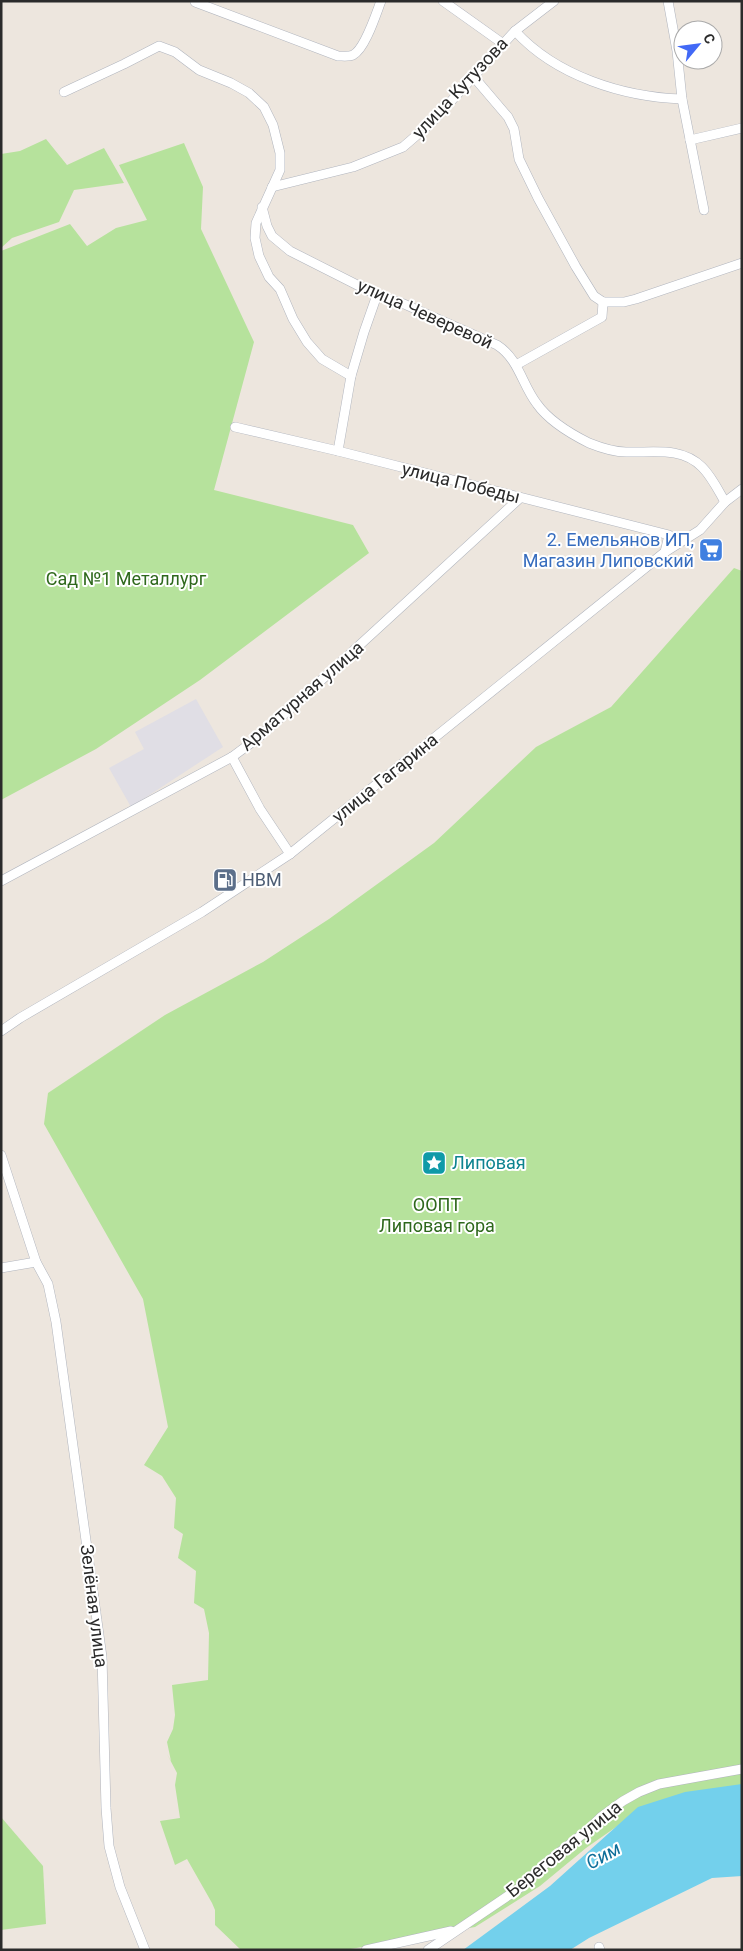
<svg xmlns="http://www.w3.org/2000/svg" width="743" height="1951" font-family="Roboto,sans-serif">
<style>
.industrial{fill:#e0dee5}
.green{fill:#b6e29c}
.water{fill:#73d0ec}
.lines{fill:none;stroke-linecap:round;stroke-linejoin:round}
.minor-casing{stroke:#b1b5be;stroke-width:10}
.minor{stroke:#fff;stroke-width:9}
.labels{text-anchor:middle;stroke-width:4;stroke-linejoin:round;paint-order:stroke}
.street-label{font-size:18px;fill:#2b2b2b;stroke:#fff}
.shop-label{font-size:18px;fill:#366cbe;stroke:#fff;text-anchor:end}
.park-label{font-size:18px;fill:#2e681c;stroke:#fff}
.service-label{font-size:18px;fill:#4e5e75;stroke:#fff;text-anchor:start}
.culture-label{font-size:18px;fill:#0d838f;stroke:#fff;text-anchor:start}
.water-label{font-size:19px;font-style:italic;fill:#106f9a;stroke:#fff}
</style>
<rect width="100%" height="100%" fill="#ede6de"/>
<polygon class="industrial" points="196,699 223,747 131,807 109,768 144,749 135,732"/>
<g class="green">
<polygon points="46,139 67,165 104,148 124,183 74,190 59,222 12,238 1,248 1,154 20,151"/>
<polygon points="184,143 203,187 201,229 254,342 214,490 353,525 369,553 200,680 96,749 1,800 1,251 70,224 87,246 116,228 147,220 119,165"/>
<polygon points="734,568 742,571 742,1789 636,1813 586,1848 540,1886 475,1927 345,1950 241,1950 215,1925 215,1910 212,1903 187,1859 175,1865 160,1821 180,1818 175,1785 177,1773 167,1754 171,1761 167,1742 173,1729 175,1715 172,1685 208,1680 209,1633 204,1609 194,1603 196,1571 178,1558 183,1534 174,1528 176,1498 162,1476 144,1465 168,1427 143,1299 44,1124 48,1093 165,1015 263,962 329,919 434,843 536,747 611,707"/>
<polygon points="1,1817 43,1866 46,1924 1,1930"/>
</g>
<polygon class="water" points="742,1784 742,1876 712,1878 589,1938 570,1950 463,1950 550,1886 638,1807 685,1792"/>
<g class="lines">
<defs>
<g id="minor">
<polyline points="443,1 502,43"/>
<polyline points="668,1 677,51 682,99 704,210"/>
<path d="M195 2 338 56C343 56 349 57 353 55 365 49 376 14 381 1"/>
<path d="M515 31C556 76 623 97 682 99"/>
<polyline points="473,76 508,117 514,129 519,159 538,198 576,267 594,296 603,302"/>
<polyline points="64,92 124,64 159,46 175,52 199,70 231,83 249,93 264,107 273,125 280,153 280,170 256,223 255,238 259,256 269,277 280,289 293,319 307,342 322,359 351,376"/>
<polyline points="690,140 742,128"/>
<polyline points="272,187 353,167 403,147 432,122 515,31 554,1"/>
<path d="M262 207 267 226 272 236 290 251 377 295 404 304 497 345C519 359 522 385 537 404 549 421 571 434 589 443 599 447 615 452 626 452 652 453 681 446 702 467 712 477 718 490 725 502"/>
<polyline points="516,365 602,317 603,302 624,302 636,299 742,263"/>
<polyline points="235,427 338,451 669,535 665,552"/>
<polyline points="338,451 351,376 364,332 377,295"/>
<polyline points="232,757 260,809 290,854"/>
<polyline points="1,881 232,757 259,737 304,696 520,498"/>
<polyline points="1,1031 20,1018 202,912 290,854 665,552 700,530 725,502 742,489"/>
<polyline points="1,1155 36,1262 48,1284 56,1322 102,1657 106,1808 109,1846 120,1887 145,1950"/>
<polyline points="1,1268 36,1262"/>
<polyline points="599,1947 600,1950"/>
<polyline points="366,1950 451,1931"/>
<polyline points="428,1950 521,1887 545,1864 589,1829 601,1817 623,1801 639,1792 659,1784 742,1769"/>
</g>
</defs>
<use href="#minor" class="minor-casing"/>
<use href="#minor" class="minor"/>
</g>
<defs>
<symbol id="supermarket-square" viewBox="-11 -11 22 22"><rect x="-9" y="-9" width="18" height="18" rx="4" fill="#3f7fe0" stroke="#fff"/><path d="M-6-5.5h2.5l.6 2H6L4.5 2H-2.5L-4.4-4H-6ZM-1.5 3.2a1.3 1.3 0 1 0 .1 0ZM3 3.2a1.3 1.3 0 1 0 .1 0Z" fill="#fff"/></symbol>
<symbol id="fuel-square" viewBox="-11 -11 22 22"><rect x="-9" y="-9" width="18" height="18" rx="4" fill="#5c6f8a" stroke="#fff"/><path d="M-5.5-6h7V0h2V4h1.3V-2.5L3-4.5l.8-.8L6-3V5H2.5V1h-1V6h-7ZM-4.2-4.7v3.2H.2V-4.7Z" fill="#fff"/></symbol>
<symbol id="sight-square" viewBox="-11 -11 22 22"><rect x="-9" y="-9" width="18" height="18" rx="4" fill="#0f9aa8" stroke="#fff"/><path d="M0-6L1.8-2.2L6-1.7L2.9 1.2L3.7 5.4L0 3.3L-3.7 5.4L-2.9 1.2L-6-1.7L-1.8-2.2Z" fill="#fff"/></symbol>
</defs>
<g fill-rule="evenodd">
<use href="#supermarket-square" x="697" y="536" width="28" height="28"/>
<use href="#fuel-square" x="211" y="866" width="28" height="28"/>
<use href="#sight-square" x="420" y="1149" width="28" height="28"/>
</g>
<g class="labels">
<g class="street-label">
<text transform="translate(460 88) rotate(-47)" y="6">улица Кутузова</text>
<text transform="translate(425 314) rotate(24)" y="6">улица Чеверевой</text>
<text transform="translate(461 483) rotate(14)" y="6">улица Победы</text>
<text transform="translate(302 696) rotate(-41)" y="6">Арматурная улица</text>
<text transform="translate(385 778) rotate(-39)" y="6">улица Гагарина</text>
<text transform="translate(94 1606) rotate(83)" y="6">Зелёная улица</text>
<text transform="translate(564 1849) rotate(-39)" y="6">Береговая улица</text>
</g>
<g class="shop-label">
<text x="694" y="546">2. Емельянов ИП,<tspan x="694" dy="21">Магазин Липовский</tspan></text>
</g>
<g class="park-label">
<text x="126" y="585">Сад №1 Металлург</text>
<text x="437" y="1211">ООПТ<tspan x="437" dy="21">Липовая гора</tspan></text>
</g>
<g class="service-label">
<text x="242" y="886">НВМ</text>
</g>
<g class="culture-label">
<text x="452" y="1169">Липовая</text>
</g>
<g class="water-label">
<text transform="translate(603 1855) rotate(-29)" y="7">Сим</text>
</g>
</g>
<rect width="743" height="1951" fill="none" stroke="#2b2b2b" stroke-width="5"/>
<g transform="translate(698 45) rotate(61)"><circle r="24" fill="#ffffff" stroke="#aaaaaa"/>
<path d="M0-4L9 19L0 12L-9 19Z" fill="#4269f6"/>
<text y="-8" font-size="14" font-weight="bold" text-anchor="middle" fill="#2b2b2b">С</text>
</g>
</svg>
